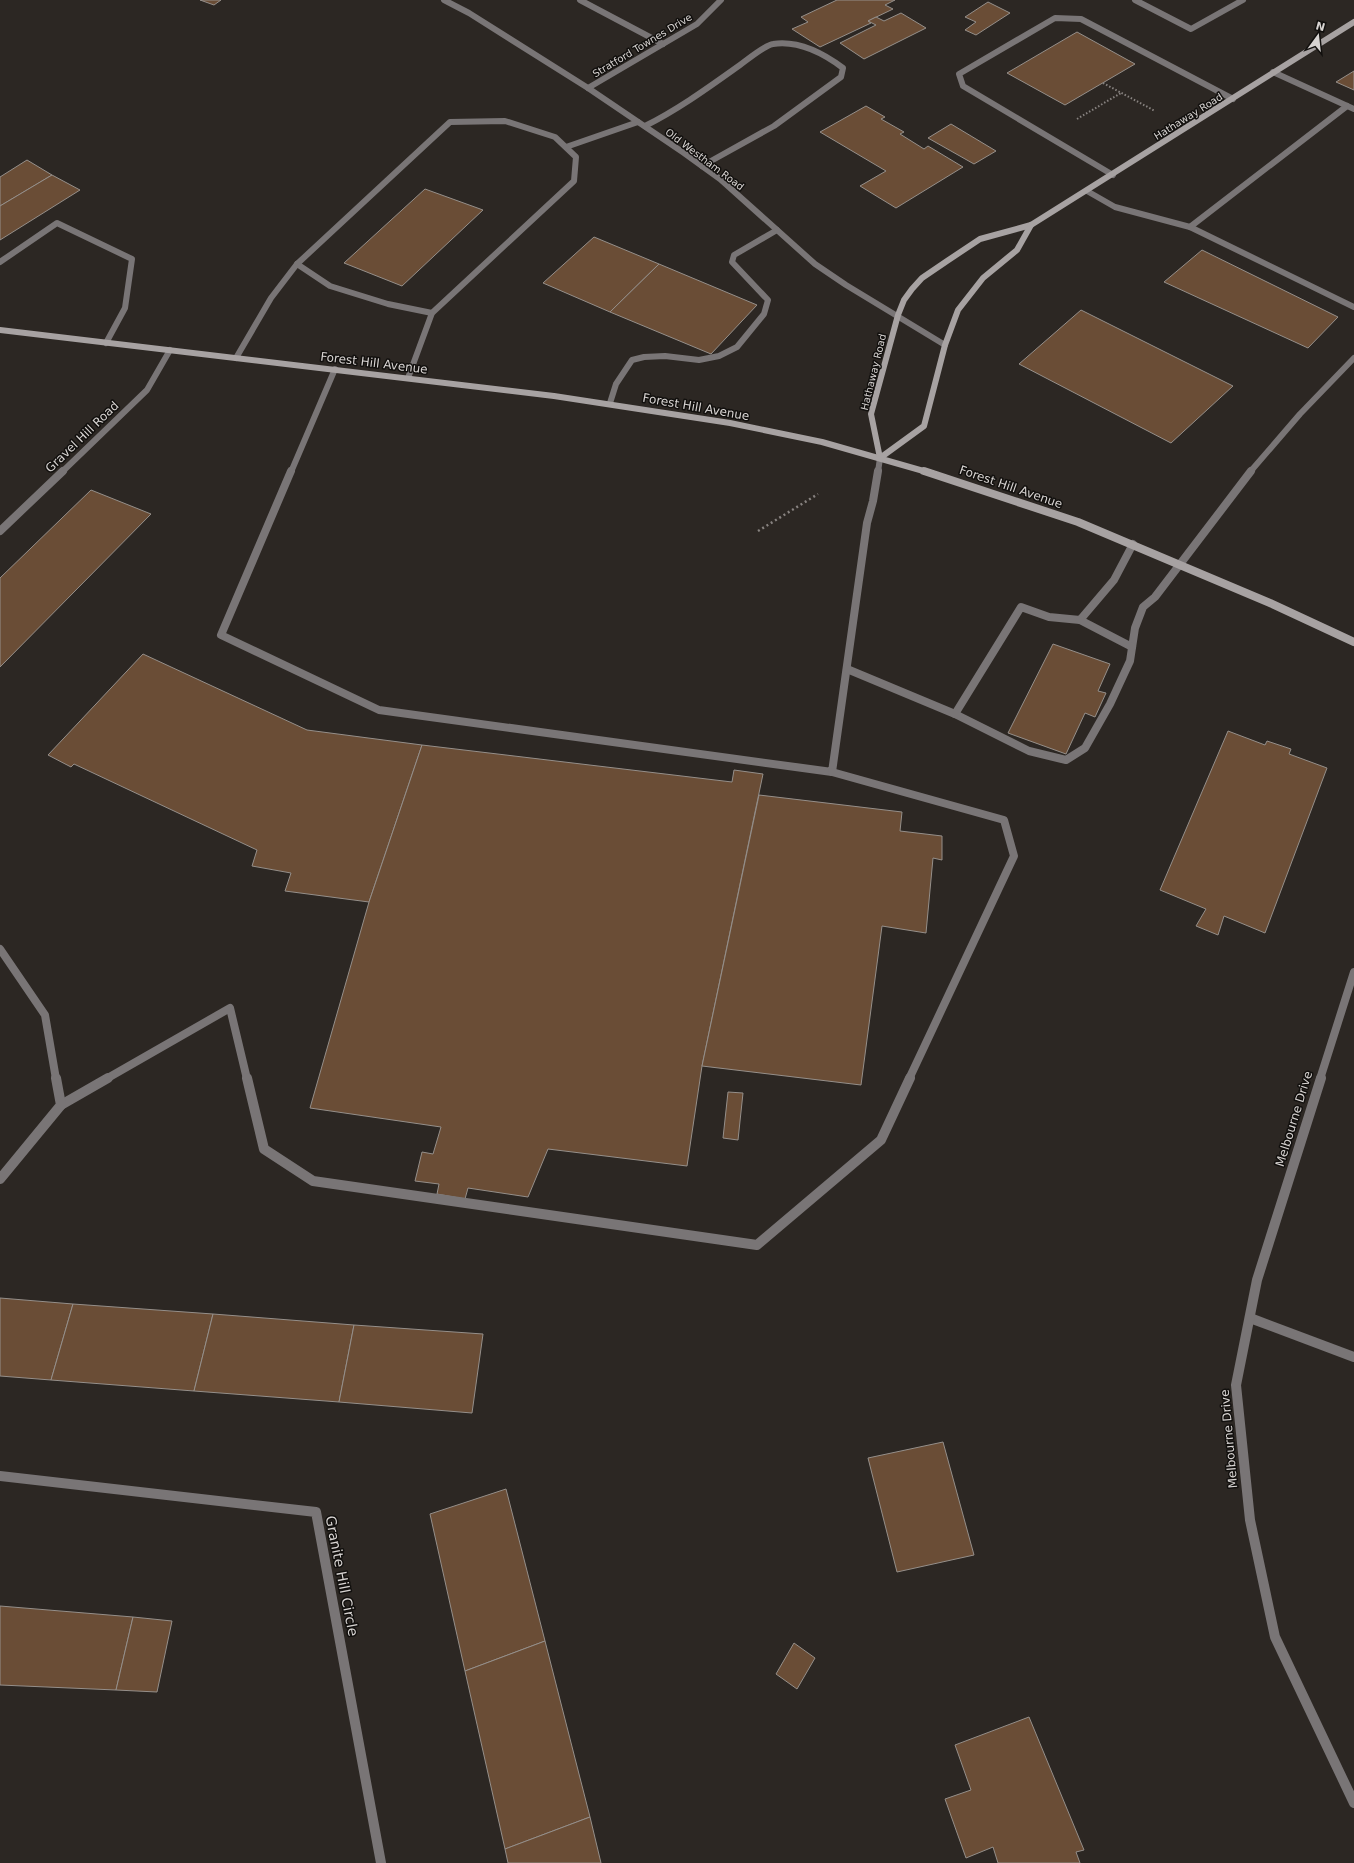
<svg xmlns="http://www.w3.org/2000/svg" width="1354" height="1863" font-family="'DejaVu Sans',sans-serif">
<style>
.building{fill:#6a4d36;stroke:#958f8a}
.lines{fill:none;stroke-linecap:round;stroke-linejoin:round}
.path-far1{stroke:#888380;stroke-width:2;stroke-dasharray:1.5 2;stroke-linecap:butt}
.path{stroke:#888380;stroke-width:2.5;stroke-dasharray:2 3;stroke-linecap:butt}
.lane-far2{stroke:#797576;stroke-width:6}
.lane-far1{stroke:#797576;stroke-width:8}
.lane{stroke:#797576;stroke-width:10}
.street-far2{stroke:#797576;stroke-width:6}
.street-far1{stroke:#797576;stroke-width:8}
.street{stroke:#797576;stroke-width:10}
.secondary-far1{stroke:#a7a2a2;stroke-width:6}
.secondary{stroke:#a7a2a2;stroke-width:8}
.labels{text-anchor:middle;stroke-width:3;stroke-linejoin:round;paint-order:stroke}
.far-street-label{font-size:10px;fill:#d8d4d2;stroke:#12100e}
.street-label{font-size:12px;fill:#d8d4d2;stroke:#12100e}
.near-street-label{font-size:14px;fill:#d8d4d2;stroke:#12100e}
</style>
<rect width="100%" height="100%" fill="#2c2723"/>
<g class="building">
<polygon points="200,0 221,0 214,5"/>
<polygon points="837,0 895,0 885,5 893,9 868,21 871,23 820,47 792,29 808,22 801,17"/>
<polygon points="988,2 1010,13 976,35 965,30 976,22 965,17"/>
<polygon points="901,13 926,28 864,59 840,43 876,25 868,21 876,17 884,21"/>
<polygon points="1077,32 1135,64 1065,105 1007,73"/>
<polygon points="1354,71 1354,90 1336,82"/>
<polygon points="866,106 885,117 881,119 904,132 900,134 924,149 928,146 963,167 896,208 860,186 886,171 820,132"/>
<polygon points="951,124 996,151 974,164 928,138"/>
<polygon points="27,160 52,175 0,206 0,177"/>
<polygon points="52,175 80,190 0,240 0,206"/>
<polygon points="425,189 483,210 402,286 344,263"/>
<polygon points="594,237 659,264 610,312 543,283"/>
<polygon points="1202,250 1338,317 1308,348 1164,282"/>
<polygon points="659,264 757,305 711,354 610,312"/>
<polygon points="1081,310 1233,386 1171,443 1019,364"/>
<polygon points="91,490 151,514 0,667 0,578"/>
<polygon points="1053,644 1110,664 1098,691 1106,693 1095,717 1085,713 1066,754 1008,733"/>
<polygon points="143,654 307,730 422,745 369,902 285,891 291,873 252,866 257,850 74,764 71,767 48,755"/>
<polygon points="1228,731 1265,745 1267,741 1291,749 1289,754 1327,768 1265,933 1224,916 1218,935 1196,926 1206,909 1160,890"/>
<polygon points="422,745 732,782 734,770 763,774 702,1066 687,1166 548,1149 528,1197 468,1188 465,1199 437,1194 439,1184 415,1181 422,1152 433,1154 441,1127 310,1108 369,902"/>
<polygon points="759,795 902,812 900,831 942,836 942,860 933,858 926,933 882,926 861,1085 702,1066"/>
<polygon points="728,1092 743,1093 738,1140 723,1138"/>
<polygon points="0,1298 73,1304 51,1380 0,1376"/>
<polygon points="73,1304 213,1314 194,1391 51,1380"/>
<polygon points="213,1314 354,1325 339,1402 194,1391"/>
<polygon points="354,1325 483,1334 472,1413 339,1402"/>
<polygon points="943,1442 974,1555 897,1572 868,1458"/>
<polygon points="506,1489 545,1641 465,1671 430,1514"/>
<polygon points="0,1606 133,1617 116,1690 0,1685"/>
<polygon points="133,1617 172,1621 157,1692 116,1690"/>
<polygon points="545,1641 590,1817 505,1849 465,1671"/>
<polygon points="794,1643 815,1658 797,1689 776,1674"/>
<polygon points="1029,1717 1084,1850 1076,1852 1080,1863 998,1863 993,1847 966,1858 945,1799 971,1790 955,1745"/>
<polygon points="590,1817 601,1863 508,1863 505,1849"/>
</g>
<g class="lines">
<g class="path-far1">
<polyline points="1103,83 1155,111"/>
<polyline points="1077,119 1121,93"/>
</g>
<polyline class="path" points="758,531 818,494"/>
<g class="lane-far2">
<polyline points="1135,0 1191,29 1243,0"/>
<polyline points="1273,72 1354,109"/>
<path d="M645 126C679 109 709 87 740 65 747 60 765 45 773 44 799 40 823 53 843 68L841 77 774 126 702 166"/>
<polyline points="566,147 638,122"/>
<polyline points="1113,175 963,86 959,74 1055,18 1081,19 1233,99"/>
<polyline points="1087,191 1115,207 1190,227 1354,307"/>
<polyline points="1190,227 1347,106"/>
<polyline points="0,262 57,223 132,259 125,308 106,343"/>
<polyline points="297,264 330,286 388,304 432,313"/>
<polyline points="236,358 271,298 297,264 450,122 505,121 555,137 576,157 574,181 432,313 408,378"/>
<polyline points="610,403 616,384 632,360 644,357 665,356 699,360 719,356 737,347 764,314 768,300 732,262 734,255 777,230"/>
<polyline points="291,472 335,369"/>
<polyline points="878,472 880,458"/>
<polyline points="1250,472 1300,414 1354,358"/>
</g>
<g class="lane-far1">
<polyline points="291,471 221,635 379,710 832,772 867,523 873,501 878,471"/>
<polyline points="1133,544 1114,580 1080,620 1049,617 1021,607 955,714 1029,751 1066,760 1085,748 1110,704 1130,661 1135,628 1143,607 1155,597 1251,471"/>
<polyline points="1080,620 1132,647"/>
<polyline points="847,669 955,714"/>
<polyline points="832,772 1004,820 1014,856 909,1079"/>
<polyline points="106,1079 230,1008 247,1079"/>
</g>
<g class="lane">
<polyline points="247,1078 264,1149 313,1181 757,1245 881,1140 910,1078"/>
<polyline points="61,1105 108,1078"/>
<polyline points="1250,1318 1354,1357"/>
</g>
<g class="street-far2">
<polyline points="444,0 469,13 588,88 684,153 720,179 815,264 846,285 945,345"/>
<polyline points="580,0 663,44"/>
<polyline points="588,88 697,24 721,0"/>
<polyline points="62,472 147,390 170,350"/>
</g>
<g class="street-far1">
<polyline points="0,531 63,471"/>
<polyline points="0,949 45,1015 56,1079"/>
<polyline points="1320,1079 1354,972"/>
</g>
<g class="street">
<polyline points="1321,1078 1257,1280 1236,1385 1250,1520 1275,1637 1354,1803"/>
<polyline points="0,1179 61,1105 56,1078"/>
<polyline points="0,1476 316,1512 381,1863"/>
</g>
<g class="secondary-far1">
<polyline points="0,330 554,396 730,423 822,442 927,472"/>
<polyline points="880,458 871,414 898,315 904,300 912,289 922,278 947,261 980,239 1031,225 1354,22"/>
<polyline points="880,458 924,426 945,345 958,310 983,278 1017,250 1031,225"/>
</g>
<polyline class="secondary" points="924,471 1078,522 1270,603 1354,642"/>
</g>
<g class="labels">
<g class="far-street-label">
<text transform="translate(642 45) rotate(-31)" y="4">Stratford Townes Drive</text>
<text transform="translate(1188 116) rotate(-32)" y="4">Hathaway Road</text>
<text transform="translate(705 159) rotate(37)" y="4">Old Westham Road</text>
<text transform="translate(873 372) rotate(-76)" y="4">Hathaway Road</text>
</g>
<g class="street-label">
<text transform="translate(374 363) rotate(7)" y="4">Forest Hill Avenue</text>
<text transform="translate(696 407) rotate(10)" y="4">Forest Hill Avenue</text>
<text transform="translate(82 437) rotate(-44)" y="4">Gravel Hill Road</text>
<text transform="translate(1011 487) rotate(19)" y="4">Forest Hill Avenue</text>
<text transform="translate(1294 1119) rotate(-73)" y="4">Melbourne Drive</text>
<text transform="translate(1229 1439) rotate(-95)" y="4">Melbourne Drive</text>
</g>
<g class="near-street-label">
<text transform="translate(342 1576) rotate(79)" y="5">Granite Hill Circle</text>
</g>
</g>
<g transform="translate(1318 36) rotate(15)" stroke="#12100e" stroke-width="3" paint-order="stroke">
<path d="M0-3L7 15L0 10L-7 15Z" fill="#d8d4d2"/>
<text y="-6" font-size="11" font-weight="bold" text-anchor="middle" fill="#d8d4d2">N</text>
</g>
</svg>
